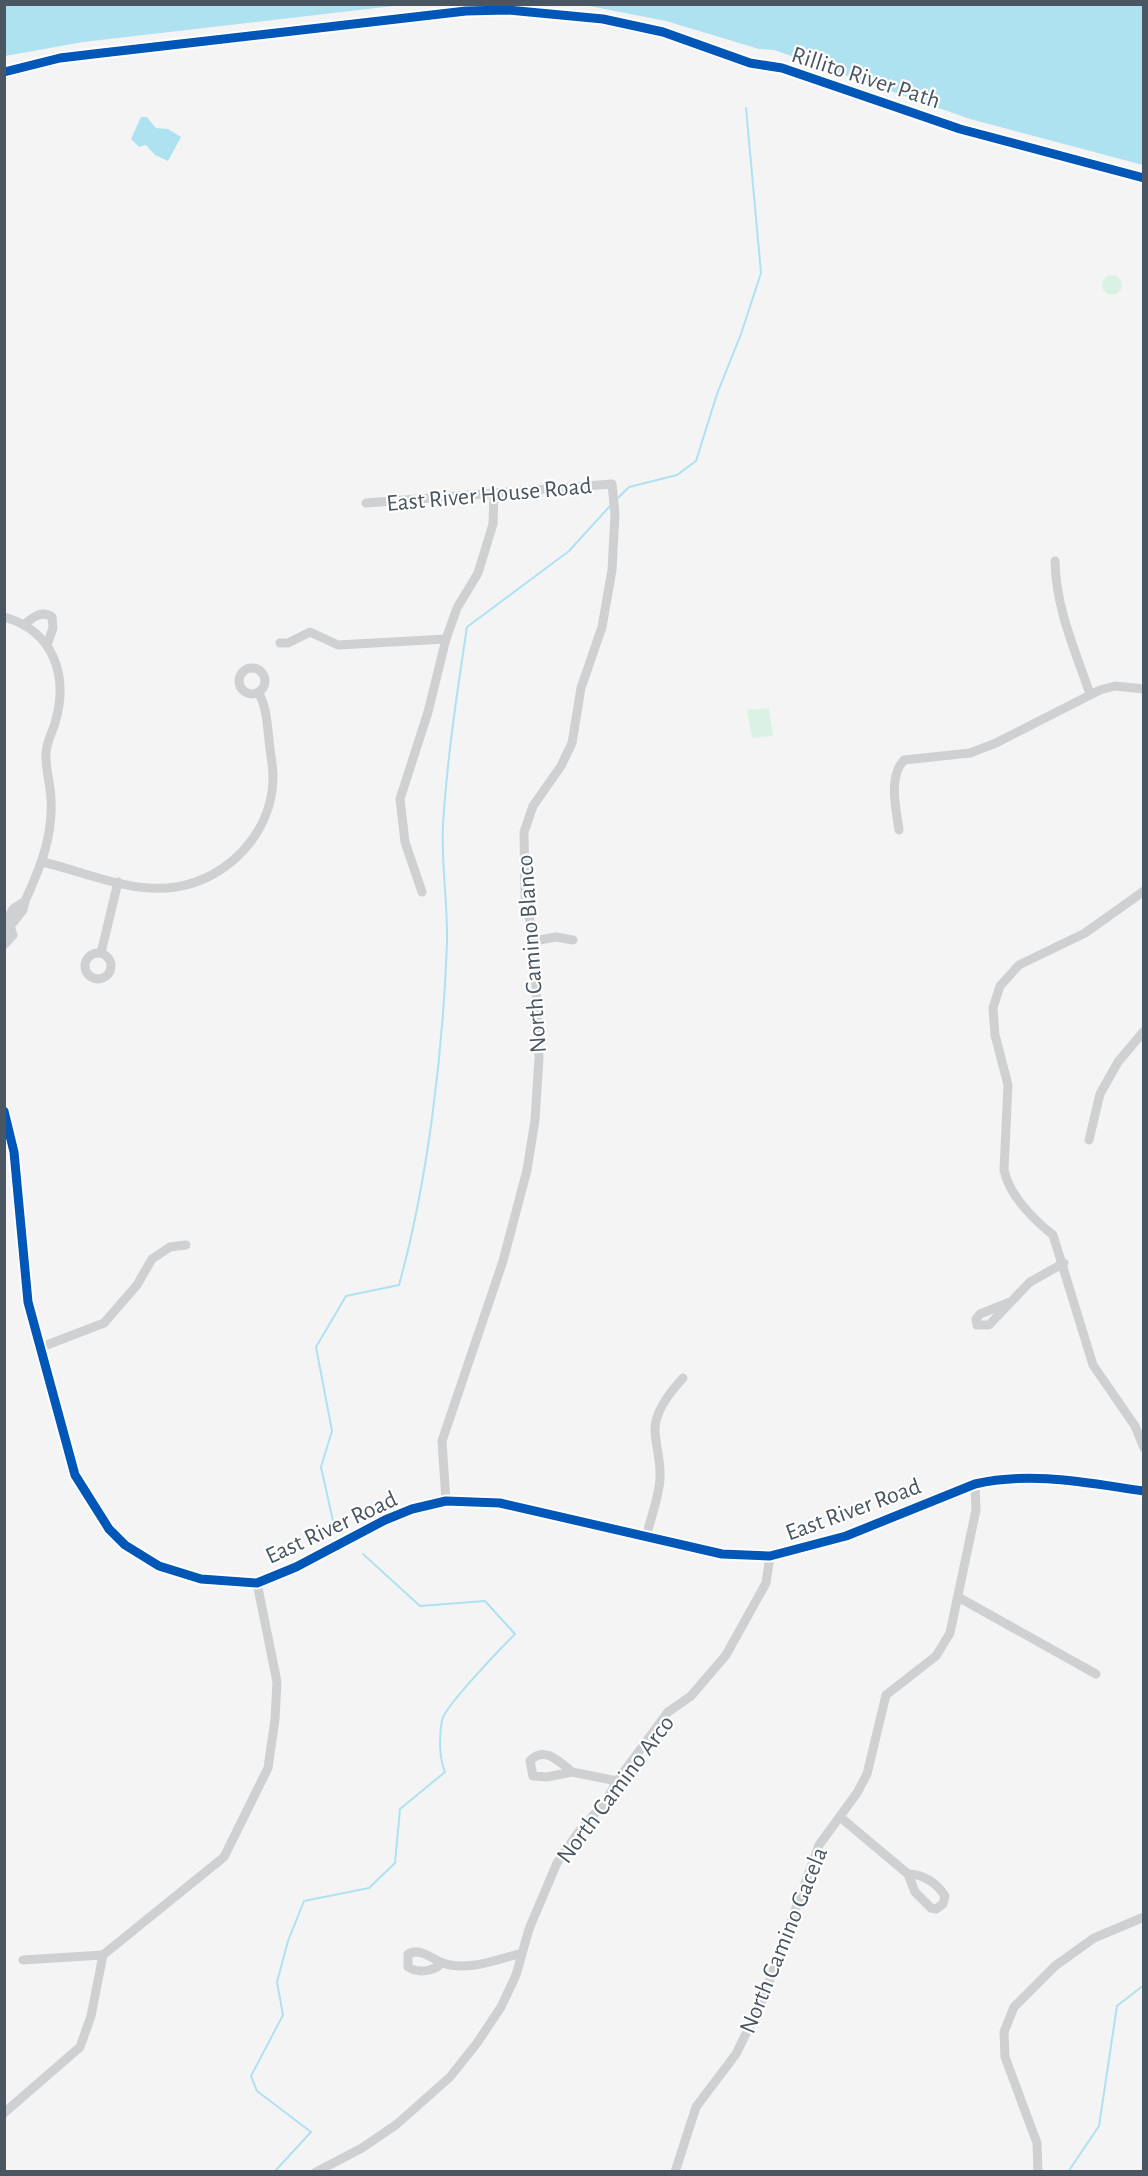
<svg xmlns="http://www.w3.org/2000/svg" width="1148" height="2176" font-family="'Alegreya Sans',sans-serif">
<style>
.green{fill:#d9f2e3}
.water{fill:#aee2f0}
.lines{fill:none;stroke-linecap:round;stroke-linejoin:round}
.stream{stroke:#aee2f0;stroke-width:2}
.minor{stroke:#ced0d2;stroke-width:9}
.tertiary{stroke:#ced0d2;stroke-width:12}
.cycleway-casing{stroke:#fff;stroke-width:13}
.cycleway{stroke:#0057b8;stroke-width:9}
.labels{text-anchor:middle;stroke-width:4.5;stroke-linejoin:round;paint-order:stroke}
.street-label{font-size:24px;fill:#4a5661;stroke:#fff}
</style>
<rect width="100%" height="100%" fill="#f4f4f4"/>
<g class="green">
<circle cx="1112" cy="285" r="10"/>
<polygon points="769,708 773,736 752,738 747,710"/>
</g>
<g class="water">
<polygon points="4,5 5,4 402,5 83,42 5,56"/>
<polygon points="584,5 1143,5 1143,165 970,119 774,50 759,49 666,21"/>
<polygon points="141,117 147,117 156,128 168,129 181,137 168,161 155,155 146,145 139,147 131,139"/>
</g>
<g class="lines">
<g class="stream">
<polyline points="616,500 629,487 677,475 696,461 717,394 741,334 761,273 746,108"/>
<path d="M342 1531 333 1521 321 1467 332 1431 316 1347 346 1296 399 1285C428 1180 443 1052 447 943 448 904 441 864 443 825 447 759 457 693 467 627L569 551 610 506"/>
<path d="M276 2170 311 2132 257 2091 251 2076 283 2015 277 1982 288 1941 304 1901 369 1888 395 1863 400 1809 445 1772C439 1757 439 1736 442 1720 445 1706 502 1647 515 1634L485 1601 420 1606 363 1554"/>
<polyline points="1068,2172 1099,2126 1117,2006 1144,1985"/>
</g>
<g class="minor">
<polyline points="366,503 612,484 615,514 612,570 602,627 581,688 572,743 561,766 533,806 524,832 525,896 534,941 539,1058 535,1120 527,1170 503,1261 442,1441 446,1501"/>
<path d="M1055 561C1056 609 1075 650 1090 694"/>
<path d="M4 617C54 631 69 676 55 723 52 733 46 743 46 754 45 769 51 785 51 800 53 837 40 868 25 901"/>
<path d="M25 624C33 617 42 610 52 617L53 628 47 645"/>
<polyline points="280,643 288,643 310,632 338,645 446,639"/>
<circle cx="252" cy="681" r="13"/>
<path d="M899 830C896 808 888 777 904 760L970 753 996 743 1100 690 1115 686 1144 689"/>
<path d="M43 862C85 872 132 894 176 887 229 879 273 831 273 777 273 765 270 752 269 740 267 723 267 707 258 692"/>
<path d="M1144 891 1085 933 1019 965 1000 986 993 1008 995 1035 1008 1085 1004 1170C1009 1195 1034 1220 1053 1235L1093 1365 1135 1426 1144 1448"/>
<polyline points="422,892 405,842 400,799 428,712 446,639 457,608 478,573 493,524 494,492"/>
<polyline points="4,934 23,910 25,901 13,909 6,921"/>
<polyline points="534,941 556,937 573,940"/>
<polyline points="4,945 13,935 9,923"/>
<polyline points="101,953 118,882"/>
<circle cx="98" cy="966" r="13"/>
<polyline points="1089,1140 1100,1094 1118,1062 1144,1031"/>
<polyline points="1010,1302 980,1314 976,1319 977,1325 989,1325 1030,1282 1064,1263"/>
<polyline points="39,1348 104,1323 137,1285 152,1259 170,1247 186,1245"/>
<path d="M646 1538C650 1519 659 1498 660 1478 661 1461 656 1448 655 1431 654 1412 671 1391 683 1378"/>
<polyline points="958,1597 1096,1674"/>
<path d="M572 1772C560 1762 544 1745 530 1761L533 1776 547 1777 572 1772 617 1781"/>
<path d="M840 1817 908 1874 915 1892 931 1908 936 1909 943 1904 945 1896C937 1883 923 1874 908 1874"/>
<polyline points="23,1960 103,1955"/>
<path d="M442 1963C434 1971 419 1974 408 1967V1954C420 1947 432 1959 443 1963 467 1972 499 1959 522 1953"/>
<polyline points="4,2113 80,2047 91,2016 103,1955 224,1857 268,1768 275,1719 277,1682 257,1583"/>
<polyline points="316,2172 362,2148 397,2124 450,2077 477,2043 501,2007 516,1975 529,1929 557,1863 577,1834 606,1801 617,1781 668,1712 691,1696 726,1655 766,1583 770,1556"/>
<polyline points="675,2172 696,2107 736,2054 762,2001 819,1845 857,1793 867,1774 886,1695 936,1656 950,1633 976,1510 975,1484"/>
<polyline points="1038,2172 1037,2143 1005,2057 1004,2032 1014,2007 1055,1966 1094,1938 1144,1917"/>
</g>
<path class="tertiary" d="M4 1111 14 1152 28 1302 75 1475 109 1529 125 1545 159 1566 201 1579 257 1583 296 1567 385 1520 412 1509 446 1501 500 1503 722 1554 770 1556 846 1536 975 1484C1032 1471 1087 1483 1144 1491"/>
<defs>
<g id="cycleway">
<polyline points="4,72 60,58 102,53 466,11 507,10 603,19 663,32 750,63 782,68 960,129 1144,178"/>
<path d="M4 1111 14 1152 28 1302 75 1475 109 1529 125 1545 159 1566 201 1579 257 1583 296 1567 385 1520 412 1509 446 1501 500 1503 722 1554 770 1556 846 1536 975 1484C1032 1471 1087 1483 1144 1491"/>
</g>
</defs>
<use href="#cycleway" class="cycleway-casing"/>
<use href="#cycleway" class="cycleway"/>
</g>
<g class="labels">
<g class="street-label">
<text transform="translate(866 77) rotate(18)" y="8">Rillito River Path</text>
<text transform="translate(489 494) rotate(-5)" y="8">East River House Road</text>
<text transform="translate(531 954) rotate(-94)" y="8">North Camino Blanco</text>
<text transform="translate(853 1509) rotate(-20)" y="8">East River Road</text>
<text transform="translate(331 1527) rotate(-25)" y="8">East River Road</text>
<text transform="translate(615 1789) rotate(-53)" y="8">North Camino Arco</text>
<text transform="translate(783 1940) rotate(-68)" y="8">North Camino Gacela</text>
</g>
</g>
<rect width="1148" height="2176" fill="none" stroke="#4a5661" stroke-width="12"/>
</svg>
